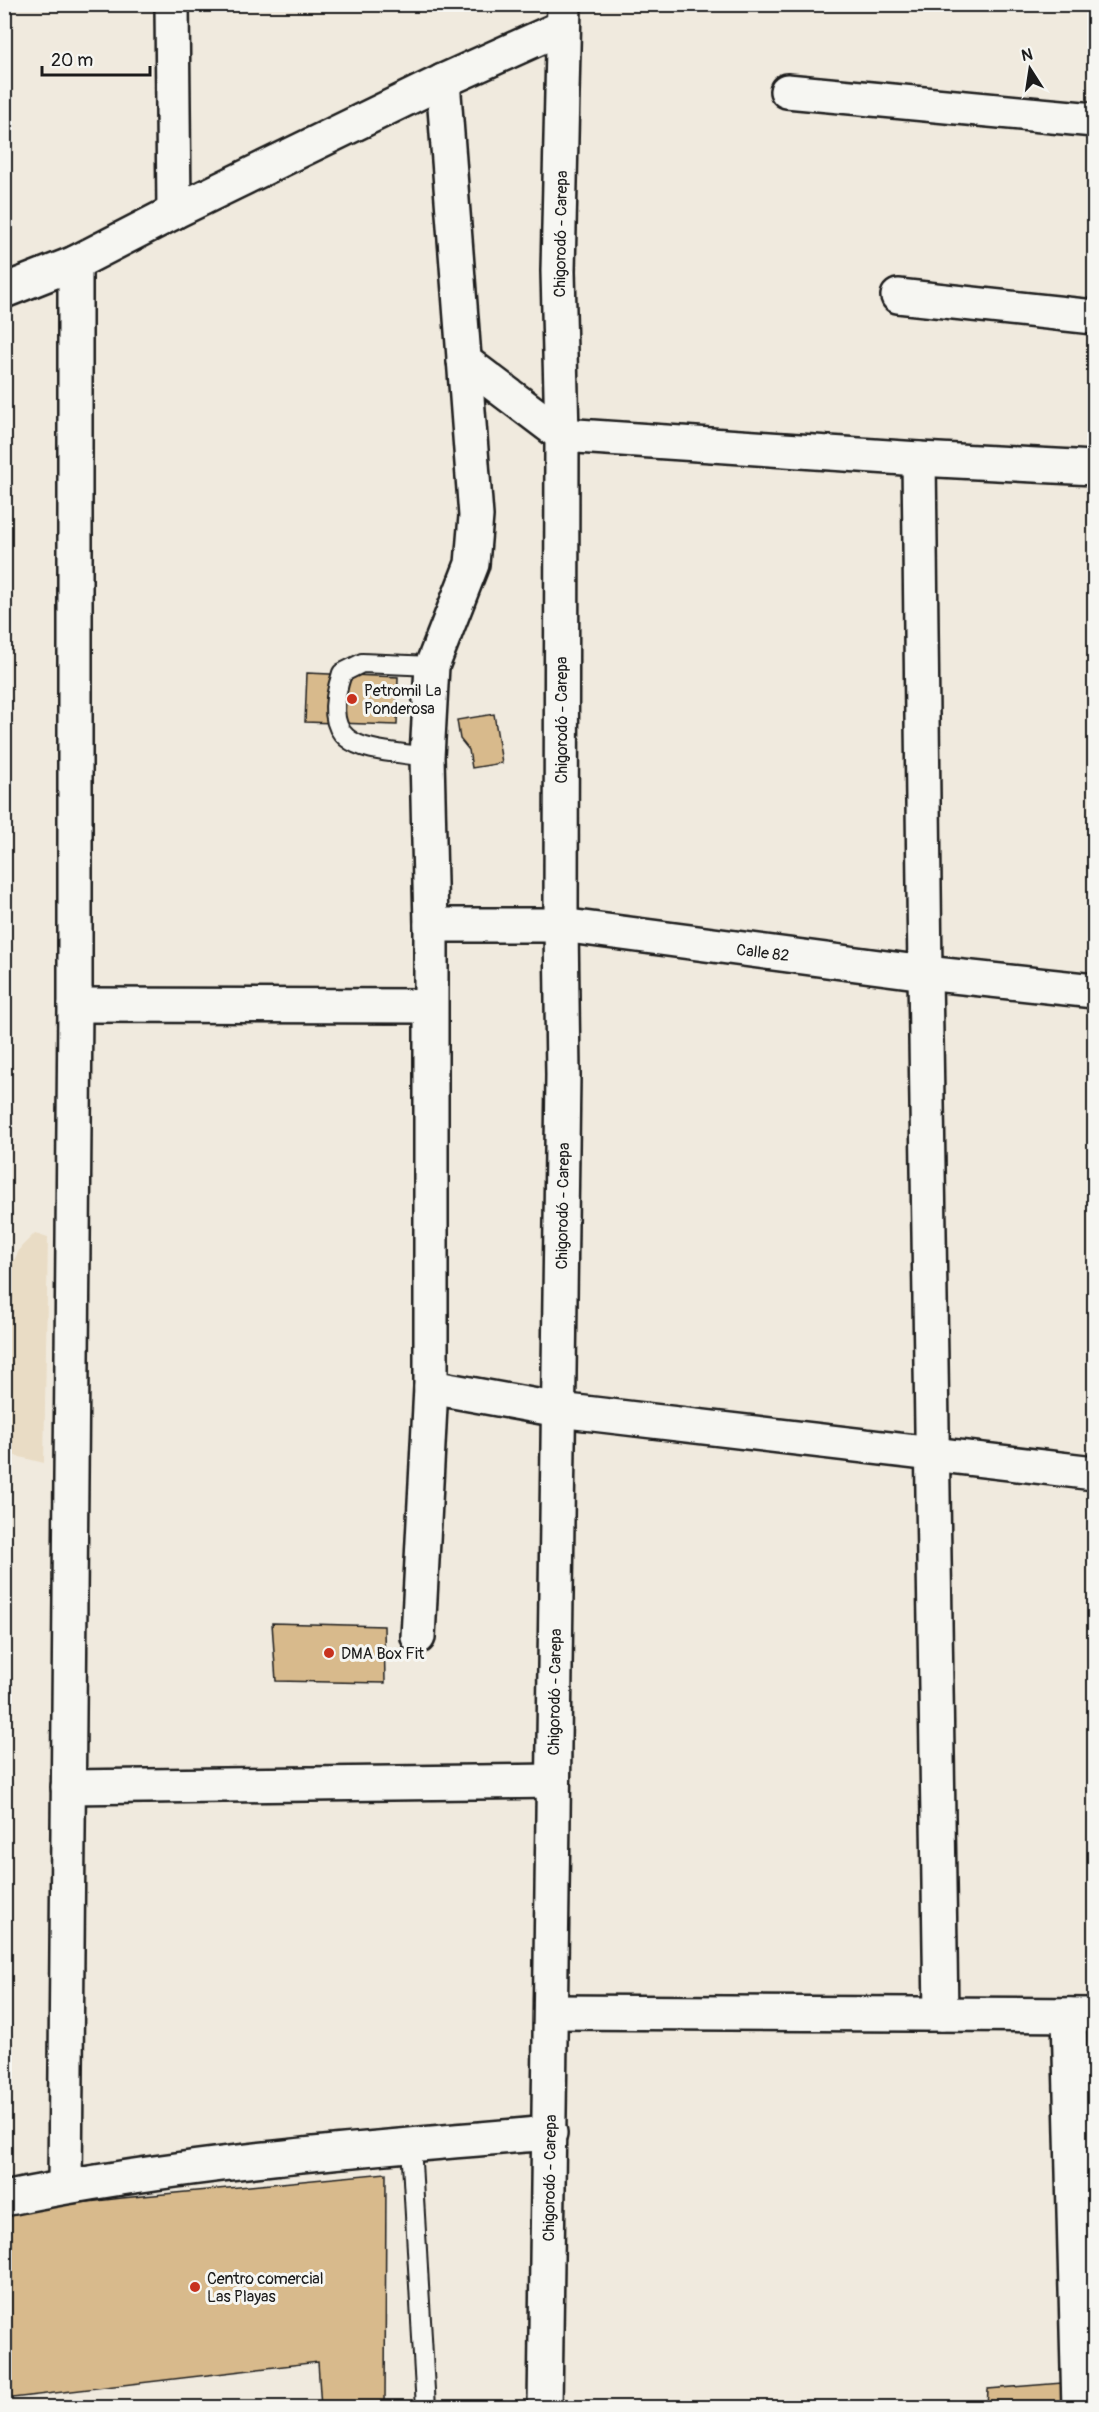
<svg xmlns="http://www.w3.org/2000/svg" width="1099" height="2412" font-family="Pangolin,sans-serif">
<style>
.built{fill:#e9dcc5}
.building{fill:#d8ba8c;stroke:#1c1c1c;stroke-width:1.5}
.lines{fill:none;stroke-linecap:round;stroke-linejoin:round}
.service-casing{stroke:#1c1c1c;stroke-width:22}
.minor-casing{stroke:#1c1c1c;stroke-width:38}
.tertiary-casing{stroke:#1c1c1c;stroke-width:38}
.secondary-casing{stroke:#1c1c1c;stroke-width:38}
.service{stroke:#f6f6f2;stroke-width:18}
.minor{stroke:#f6f6f2;stroke-width:33}
.tertiary{stroke:#f6f6f2;stroke-width:33}
.secondary{stroke:#f6f6f2;stroke-width:33}
.poi-dot{fill:#c8321e;stroke:#f6f6f2;stroke-width:2}
.labels{text-anchor:middle;stroke-width:6;stroke-linejoin:round;paint-order:stroke}
.street-label{font-size:16px;fill:#1c1c1c;stroke:#f6f6f2}
.poi-label{font-size:16px;fill:#1c1c1c;stroke:#f6f6f2;text-anchor:start}
</style>
<rect width="100%" height="100%" fill="#f0eade"/>
<filter id="ink" filterUnits="userSpaceOnUse"><feTurbulence type="fractalNoise" baseFrequency=".0167" numOctaves="2"/><feDisplacementMap in="SourceGraphic" scale="12" xChannelSelector="R" yChannelSelector="G"/><feConvolveMatrix kernelMatrix="1 2 1 2 8 2 1 2 1" color-interpolation-filters="sRGB"/></filter>
<g filter="url(#ink)">
<polygon class="built" points="35,1233 48,1237 44,1463 4,1453 5,1277 21,1247"/>
<g class="building">
<polygon points="307,673 398,677 397,725 305,722"/>
<polygon points="494,714 502,763 472,768 469,750 460,739 457,720"/>
<polygon points="272,1623 384,1626 385,1683 276,1681"/>
<polygon points="386,2173 385,2408 321,2408 318,2362 4,2399 4,2212 122,2198"/>
<polygon points="1062,2383 1062,2408 987,2408 988,2389"/>
</g>
<g class="lines">
<defs>
<g id="service">
<path d="M427 757C367 748 316 753 342 673L362 663 432 666"/>
<polyline points="411,2145 426,2408"/>
</g>
<g id="minor">
<polyline points="172,4 174,212"/>
<polyline points="443,81 476,516 472,564 432,666 427,757 431,925 431,1387 559,1410 1094,1473"/>
<polyline points="787,91 1094,120"/>
<polyline points="4,291 75,263 174,212 443,81 563,27"/>
<polyline points="898,296 1094,317"/>
<polyline points="464,361 562,435"/>
<polyline points="919,459 925,973 941,2014"/>
<polyline points="431,925 561,925 925,973 1094,991"/>
<polyline points="75,1005 430,1006"/>
<polyline points="418,1637 431,1387"/>
<polyline points="68,1787 552,1781"/>
<polyline points="1069,2015 1079,2408"/>
<polyline points="65,2186 75,1005 75,263"/>
<path d="M4 2199C184 2162 368 2148 550 2133"/>
</g>
<g id="tertiary">
<polyline points="562,435 919,459 1094,468"/>
<polyline points="551,2012 1094,2015"/>
</g>
<polyline id="secondary" points="545,2408 563,1075 561,925 562,435 558,271 564,4"/>
</defs>
<use href="#service" class="service-casing"/>
<use href="#minor" class="minor-casing"/>
<use href="#tertiary" class="tertiary-casing"/>
<use href="#secondary" class="secondary-casing"/>
<use href="#service" class="service"/>
<use href="#minor" class="minor"/>
<use href="#tertiary" class="tertiary"/>
<use href="#secondary" class="secondary"/>
</g>
</g>
<g class="poi-dot">
<circle cx="352" cy="699" r="6"/>
<circle cx="329" cy="1653" r="6"/>
<circle cx="195" cy="2287" r="6"/>
</g>
<g class="labels">
<g class="street-label">
<text transform="translate(560 234) rotate(-89)" y="6">Chigorodó - Carepa</text>
<text transform="translate(561 720) rotate(-90)" y="6">Chigorodó - Carepa</text>
<text transform="translate(763 952) rotate(7)" y="6">Calle 82</text>
<text transform="translate(562 1206) rotate(-89)" y="6">Chigorodó - Carepa</text>
<text transform="translate(554 1692) rotate(-89)" y="6">Chigorodó - Carepa</text>
<text transform="translate(549 2178) rotate(-89)" y="6">Chigorodó - Carepa</text>
</g>
<g class="poi-label">
<text x="364" y="696">Petromil La<tspan x="364" dy="18">Ponderosa</tspan></text>
<text x="341" y="1659">DMA Box Fit</text>
<text x="207" y="2284">Centro comercial<tspan x="207" dy="18">Las Playas</tspan></text>
</g>
</g>
<rect width="1099" height="2412" fill="none" stroke="#f6f6f2" stroke-width="24"/>
<rect x="12" y="12" width="1075" height="2388" fill="none" stroke="#1c1c1c" stroke-width="2" filter="url(#ink)"/>
<g transform="translate(1030 69) rotate(348)" stroke="#f6f6f2" stroke-width="4.5" paint-order="stroke">
<path d="M0-4.5L10 22L0 15L-10 22Z" fill="#1c1c1c"/>
<text y="-9" font-size="16" font-weight="bold" text-anchor="middle" fill="#1c1c1c">N</text>
</g>
<path d="M42 66v9h108v-9" fill="none" stroke="#1c1c1c" stroke-width="3"/>
<text x="51" y="66" font-size="18" fill="#1c1c1c" stroke="#f6f6f2" stroke-width="4.5" paint-order="stroke">20 m</text>
</svg>
